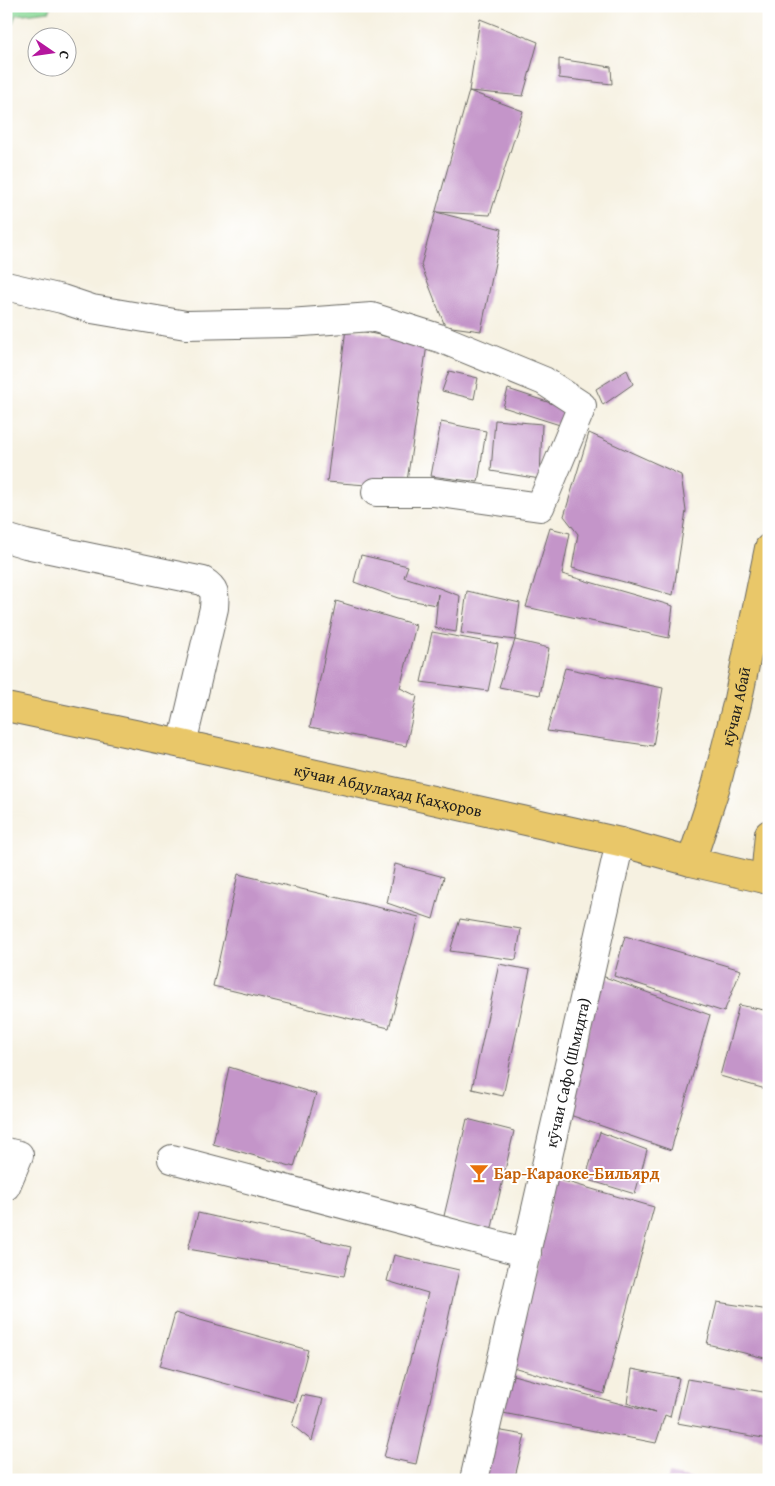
<svg xmlns="http://www.w3.org/2000/svg" width="775" height="1486" font-family="'Gentium Book Plus',serif">
<style>
.green{fill:#8ad997;stroke:#537a5a}
.building{fill:#c495c9}
.lines{fill:none;stroke-linecap:round;stroke-linejoin:round}
.minor-casing{stroke:#686761;stroke-width:30}
.major-casing{stroke:#686761;stroke-width:30}
.minor{stroke:#fff;stroke-width:28}
.major{stroke:#e9c769;stroke-width:28}
.labels{text-anchor:middle;stroke-width:4;stroke-linejoin:round;paint-order:stroke}
.street-label{font-size:16px;fill:#1c1c1c;stroke:#fff}
.food-label{font-size:16px;font-weight:bold;fill:#c56008;stroke:#fff;text-anchor:start}
</style>
<rect width="100%" height="100%" fill="#fff"/>
<filter id="ink" filterUnits="userSpaceOnUse"><feTurbulence type="fractalNoise" baseFrequency=".02" numOctaves="2"/><feDisplacementMap in="SourceGraphic" scale="10" xChannelSelector="R" yChannelSelector="G"/><feConvolveMatrix kernelMatrix="1 2 1 2 8 2 1 2 1" color-interpolation-filters="sRGB"/></filter>
<filter id="wash" filterUnits="userSpaceOnUse"><feTurbulence type="fractalNoise" baseFrequency=".0096" numOctaves="4" result="noise"/><feDisplacementMap in="SourceGraphic" scale="20" xChannelSelector="R" yChannelSelector="G"/><feGaussianBlur stdDeviation="1.12" result="paint"/><feColorMatrix in="noise" values="0 0 0 0 0 0 0 0 0 0 0 0 0 0 0 0 0 1.4 0 .05"/><feComposite in="paint" operator="in"/></filter>
<g filter="url(#wash)">
<rect width="100%" height="100%" fill="#f6f1e1"/>
<polygon class="green" points="6,6 51,6 50,11 16,15 6,40"/>
<g id="blocks">
<g class="building">
<polygon points="480,19 538,42 523,96 469,91 523,111 490,215 436,212 502,229 481,331 445,326 421,265 469,91"/>
<polygon points="559,59 611,67 612,84 559,78"/>
<polygon points="346,328 427,345 406,488 327,482"/>
<polygon points="627,370 633,384 603,405 596,389"/>
<polygon points="449,371 478,378 474,399 442,391"/>
<polygon points="508,389 575,411 563,426 503,407"/>
<polygon points="495,420 542,424 540,479 491,471"/>
<polygon points="441,422 486,431 478,482 431,476"/>
<polygon points="589,433 681,475 686,511 673,595 572,568 578,534 564,516"/>
<polygon points="550,528 570,533 562,574 673,606 669,638 526,607"/>
<polygon points="361,555 408,566 404,577 439,588 460,596 456,632 435,628 438,594 436,605 398,598 354,582"/>
<polygon points="467,591 520,603 515,640 461,633"/>
<polygon points="336,601 416,625 400,688 417,696 406,746 310,727"/>
<polygon points="432,632 498,644 488,691 421,682"/>
<polygon points="515,640 549,648 540,695 499,687"/>
<polygon points="565,668 663,688 653,746 547,731"/>
<polygon points="395,864 444,877 433,919 387,903"/>
<polygon points="238,874 419,917 389,1028 213,986"/>
<polygon points="460,919 521,929 516,960 450,951"/>
<polygon points="625,936 741,970 724,1012 614,976"/>
<polygon points="499,964 530,970 503,1096 472,1089"/>
<polygon points="602,976 710,1015 671,1150 567,1114"/>
<polygon points="739,1005 769,1011 769,1090 720,1076"/>
<polygon points="229,1067 316,1094 294,1167 213,1144"/>
<polygon points="467,1119 514,1131 491,1232 444,1216"/>
<polygon points="600,1132 647,1150 635,1194 585,1179"/>
<polygon points="557,1179 654,1207 604,1394 513,1367"/>
<polygon points="198,1213 351,1247 344,1276 188,1249"/>
<polygon points="394,1255 459,1270 416,1464 384,1457 428,1293 387,1281"/>
<polygon points="717,1302 769,1310 769,1359 707,1344"/>
<polygon points="175,1313 308,1350 294,1402 160,1366"/>
<polygon points="632,1369 679,1378 670,1417 665,1415 656,1443 503,1413 513,1375 655,1413 627,1403"/>
<polygon points="687,1379 769,1393 769,1439 677,1423"/>
<polygon points="302,1395 323,1399 312,1441 292,1425"/>
<polygon points="496,1430 525,1435 515,1477 525,1480 483,1480"/>
<polygon points="669,1474 692,1479 692,1480 668,1480"/>
</g>
</g>
</g>
<g filter="url(#ink)">
<use href="#blocks" fill-opacity="0" stroke="#686761" stroke-width="1"/>
<g class="lines">
<defs>
<g id="minor">
<polyline points="6,286 62,299 92,309 186,325 289,323 372,317 442,339 544,381 582,406 540,507 433,492 376,492"/>
<path d="M6 538 26 544 203 581C216 589 215 594 214 608L182 744"/>
<polyline points="6,1152 19,1155 6,1186"/>
<polyline points="172,1159 527,1253"/>
<path id="s1" d="M474 1480 620 842"/>
</g>
<g id="major">
<path id="s2" d="M6 707 182 744 522 820 620 842 691 862 769 880"/>
<path id="s3" d="M691 862 716 786 737 704 769 548"/>
<polyline points="765,879 769,834"/>
</g>
</defs>
<use href="#minor" class="minor-casing"/>
<use href="#major" class="major-casing"/>
<use href="#minor" class="minor"/>
<use href="#major" class="major"/>
</g>
</g>
<defs>
<symbol id="bar-bare" viewBox="-9 -9 18 18"><path d="M-6-5H6L.8 .8V4.5H3.5V6h-7V4.5H-.8V.8Z" fill="#e8710a" stroke="#fff" stroke-width="2.5" paint-order="stroke"/></symbol>
</defs>
<g fill-rule="evenodd">
<use href="#bar-bare" x="465" y="1159" width="28" height="28"/>
</g>
<g class="labels">
<g class="street-label">
<text dy="6" stroke="none"><textPath href="#s3" startOffset="162">кӯчаи Абаӣ</textPath></text>
<text dy="6" stroke="none"><textPath href="#s2" startOffset="391">кӯчаи Абдулаҳад Қаҳҳоров</textPath></text>
<text dy="6" stroke="none"><textPath href="#s1" startOffset="418">кӯчаи Сафо (Шмидта)</textPath></text>
</g>
<g class="food-label">
<text x="494" y="1179">Бар-Караоке-Бильярд</text>
</g>
</g>
<rect width="775" height="1486" fill="none" stroke="#fff" stroke-width="25"/>
<g transform="translate(52 52) rotate(103)"><circle r="24" fill="#ffffff" stroke="#a4a4a4"/>
<path d="M0-4L9 19L0 12L-9 19Z" fill="#b5179e"/>
<text y="-8" font-size="14" font-weight="bold" text-anchor="middle" fill="#1c1c1c">С</text>
</g>
</svg>
